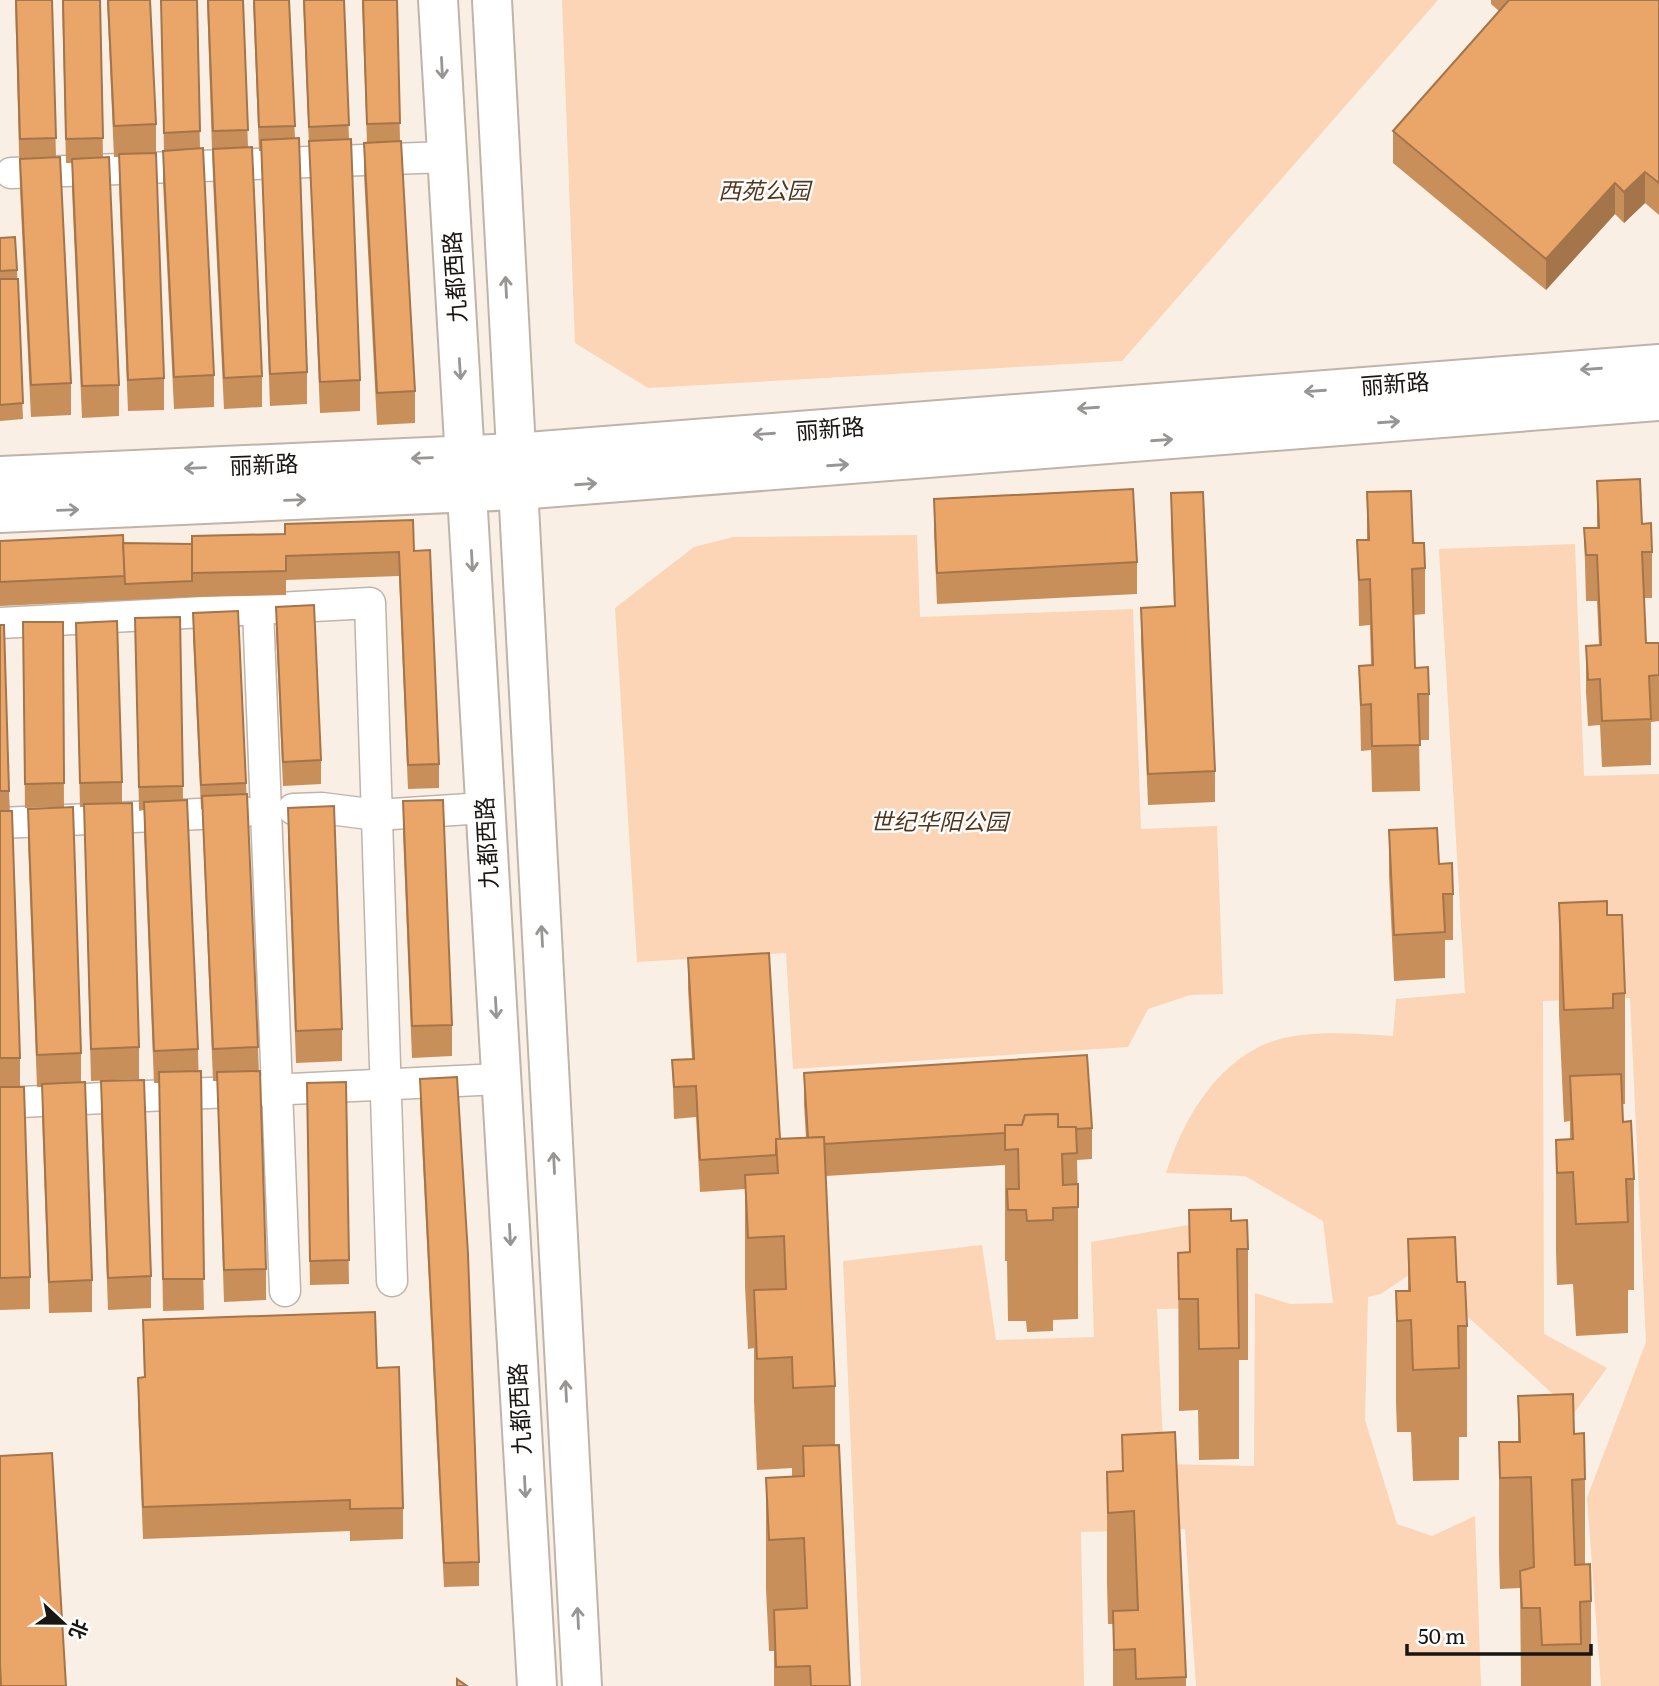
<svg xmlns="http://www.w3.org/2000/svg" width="1659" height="1686" font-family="Literata,'Noto Sans SC',serif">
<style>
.green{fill:#fbd5b5}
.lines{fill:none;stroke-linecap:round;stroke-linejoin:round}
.street-casing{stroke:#bfb4aa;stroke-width:33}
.secondary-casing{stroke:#bfb4aa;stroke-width:42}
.primary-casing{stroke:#bfb4aa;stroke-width:42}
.street{stroke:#fff;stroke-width:30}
.secondary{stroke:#fff;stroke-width:38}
.primary{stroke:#fff;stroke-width:38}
.wall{fill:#c98f5a}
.shaded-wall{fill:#a4744a}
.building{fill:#eaa669;stroke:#a4744a;stroke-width:2}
.oneway{stroke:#989694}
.labels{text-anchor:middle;stroke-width:5;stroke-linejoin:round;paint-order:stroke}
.park-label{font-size:23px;font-style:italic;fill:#52351b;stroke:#fefefe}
.street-label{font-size:23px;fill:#191512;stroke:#fefefe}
</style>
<rect width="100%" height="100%" fill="#faefe5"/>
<g class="green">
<polygon points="562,0 1438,0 1122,361 648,388 575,343"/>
<polygon points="917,535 920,617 1133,609 1141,829 1217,826 1223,994 1190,995 1148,1009 1128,1047 793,1069 786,953 637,962 615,608 694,547 733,537"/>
<path d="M1575 544 1584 776 1659 774V1686H1601L1587 1498 1646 1342 1630 998 1543 1001 1544 1334 1607 1368 1574 1413 1416 1270 1381 1294 1368 1297 1365 1420 1397 1524 1432 1536 1475 1516 1481 1686H1196L1185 1529 1081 1532 1084 1686H861L843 1261 982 1245 996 1340 1094 1337 1091 1242 1194 1224 1228 1308 1157 1309 1164 1464 1254 1466 1255 1293 1290 1304 1333 1303 1323 1221 1245 1176 1166 1173C1181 1126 1209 1074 1255 1049 1295 1027 1350 1034 1393 1036L1396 999 1465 993 1439 549Z"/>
</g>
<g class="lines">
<defs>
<g id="street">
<polyline points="11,173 447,157"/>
<polyline points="258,609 285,1291"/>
<polyline points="0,623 370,603 392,1281"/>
<polyline points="293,809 322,808 377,815 484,808"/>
<polyline points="0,823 244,812"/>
<polyline points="0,1103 500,1079"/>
</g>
<g id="secondary">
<polyline points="0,476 515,453 1659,364"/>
<polyline points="0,513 518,490 1659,401"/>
</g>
<g id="primary">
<polyline points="438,0 537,1686"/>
<polyline points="492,0 582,1686"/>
</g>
</defs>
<use href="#street" class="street-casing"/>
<use href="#secondary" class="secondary-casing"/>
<use href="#primary" class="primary-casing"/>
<use href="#street" class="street"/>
<use href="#secondary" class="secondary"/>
<use href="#primary" class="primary"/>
</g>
<g class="wall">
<polygon points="15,0 52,0 56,157 71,383 71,415 31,417 20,190"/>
<polygon points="62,0 100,0 103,157 119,385 119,416 82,418 72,190 72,163 66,163"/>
<polygon points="107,0 150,0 156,124 156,153 164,378 164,410 128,411 119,186 119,157 114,157"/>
<polygon points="161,0 197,0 200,149 214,375 214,407 174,409 163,182 163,151 164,151"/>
<polygon points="207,0 243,0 248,147 262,376 262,407 224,409 213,180"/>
<polygon points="253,0 289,0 295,138 307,372 307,404 270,406 261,151 259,151"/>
<polygon points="303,0 344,0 349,139 360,380 360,411 320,413"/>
<polygon points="362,0 397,0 400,141 415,391 415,423 377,425 364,175 364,143 367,143"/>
<polygon points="1491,0 1659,0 1659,215 1645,203 1624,223 1615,214 1546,290 1393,163 1393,131 1499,11 1491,4"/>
<polygon points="0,238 17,270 23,419 0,421"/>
<polygon points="1597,481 1642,524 1652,552 1652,598 1644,598 1646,643 1659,644 1659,721 1651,722 1651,765 1602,767 1600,725 1588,726 1586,692 1586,646 1599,646 1597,601 1586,601 1584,528 1597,528"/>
<polygon points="1367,492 1413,543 1425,568 1425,614 1414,615 1415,668 1429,694 1429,740 1419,740 1420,791 1372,792 1371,750 1361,751 1359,666 1371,665 1370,625 1359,626 1357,540 1367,540"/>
<polygon points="1171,493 1215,771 1215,802 1148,805 1141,639 1141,608 1174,606 1171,525"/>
<polygon points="934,499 1137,562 1137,594 937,604 934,531"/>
<polygon points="0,541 123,543 414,551 439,764 439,788 408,789 399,576 286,580 286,595 192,597 0,606"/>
<polygon points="276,607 321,760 321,784 283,786 276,631"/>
<polygon points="193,613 246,783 258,1047 266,1269 266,1300 224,1302 217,1081 213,1081 202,809 201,809 193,637"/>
<polygon points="180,617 183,800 198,1049 204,1310 163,1311 159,1083 154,1083 144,833 144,810 139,811 135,618"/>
<polygon points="23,622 63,622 64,807 25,808"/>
<polygon points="76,623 122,782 122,803 139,1047 139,1079 91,1081 84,807 80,807"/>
<polygon points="0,625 9,791 20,1058 20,1087 30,1277 30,1309 0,1310"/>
<polygon points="403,801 452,1025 452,1056 412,1058 403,833"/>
<polygon points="288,808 342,1029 342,1061 296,1063 288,840"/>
<polygon points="28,809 81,1053 81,1082 92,1280 92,1312 49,1313 42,1115 42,1087 37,1087 28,841"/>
<polygon points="1389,830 1439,864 1453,894 1453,940 1445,940 1445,978 1394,981 1389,876"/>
<polygon points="1559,903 1607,915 1625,993 1625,1104 1622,1104 1623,1122 1634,1179 1634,1290 1628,1290 1628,1333 1576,1336 1573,1284 1557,1285 1556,1251 1556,1140 1570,1139 1570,1121 1564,1122 1559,1014"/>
<polygon points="688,958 780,1139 806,1138 804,1104 804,1073 1092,1128 1092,1159 1077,1160 1078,1207 1078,1319 1053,1320 1053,1331 1027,1332 1026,1321 1008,1321 1007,1261 1005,1261 1005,1165 826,1176 835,1386 835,1445 850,1686 774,1686 774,1651 769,1651 766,1589 766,1478 792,1477 792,1468 757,1470 754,1401 754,1348 748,1349 745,1286 745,1189 700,1192 696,1117 674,1119 672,1060 692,1059 688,989"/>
<polygon points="420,1079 479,1562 479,1586 444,1587 420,1103"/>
<polygon points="101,1081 151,1276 151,1308 108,1310 101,1113"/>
<polygon points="346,1082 349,1284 310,1285 307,1107"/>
<polygon points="1231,1221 1248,1249 1248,1360 1239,1360 1239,1459 1199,1460 1198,1410 1179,1411 1178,1253 1189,1252"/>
<polygon points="1408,1239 1457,1282 1467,1326 1467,1437 1459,1437 1459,1480 1413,1481 1411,1432 1397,1432 1396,1402 1396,1291 1408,1291"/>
<polygon points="143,1320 377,1368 403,1508 403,1539 350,1541 350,1531 143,1539 138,1409 138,1378 144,1377"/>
<polygon points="1518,1396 1574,1434 1585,1479 1585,1564 1591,1601 1591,1686 1521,1686 1520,1588 1500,1589 1499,1554 1499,1442 1518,1442"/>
<polygon points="1122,1435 1186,1677 1186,1686 1113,1686 1113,1624 1108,1624 1107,1583 1107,1472 1122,1471"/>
</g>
<g class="shaded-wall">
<polygon points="1645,172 1645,203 1624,223 1624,192"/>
<polygon points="1615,183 1615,214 1546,290 1546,259"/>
</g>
<g class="building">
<polygon points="16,0 52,0 56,138 20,139"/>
<polygon points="63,0 100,0 103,138 66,139"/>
<polygon points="108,0 150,0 156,124 114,126"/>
<polygon points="161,0 197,0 200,131 164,133"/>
<polygon points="208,0 243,0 248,130 213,131"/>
<polygon points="254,0 289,0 295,126 259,127"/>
<polygon points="304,0 344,0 349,125 309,127"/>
<polygon points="363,0 397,0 400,123 367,124"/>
<polygon points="1509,0 1659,0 1659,183 1645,172 1624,192 1615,183 1546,259 1393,131"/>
<polygon points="299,138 307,372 270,374 261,140"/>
<polygon points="351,139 360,380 320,382 309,141"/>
<polygon points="401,141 415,391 377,393 364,143"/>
<polygon points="252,147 262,376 224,378 213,149"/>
<polygon points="203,148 214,375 174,377 163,151"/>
<polygon points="156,153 164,378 128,380 119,154"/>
<polygon points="60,157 71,383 31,385 20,159"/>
<polygon points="109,157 119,385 82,386 72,159"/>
<polygon points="15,237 17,270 0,271 0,238"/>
<polygon points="0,279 18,279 23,403 0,405"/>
<polygon points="1640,479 1642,524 1651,523 1652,552 1642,552 1646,643 1659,643 1659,675 1649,676 1651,719 1602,721 1600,679 1588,680 1586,646 1601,645 1597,555 1586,555 1584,528 1599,528 1597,481"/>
<polygon points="1133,489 1137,562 937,573 934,499"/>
<polygon points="1411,491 1413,543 1424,543 1425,568 1412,569 1415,668 1428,667 1429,694 1418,694 1420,745 1372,746 1371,704 1361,705 1359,666 1373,665 1370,579 1359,580 1357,540 1369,540 1367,492"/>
<polygon points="1203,492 1215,771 1148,774 1141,608 1175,606 1171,493"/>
<polygon points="413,520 414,551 430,550 439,764 408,765 399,552 286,556 286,571 192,573 192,536 285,534 285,524"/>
<polygon points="123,535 125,576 0,582 0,541"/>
<polygon points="123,543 192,544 192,581 125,584"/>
<polygon points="314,605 321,760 283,762 276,607"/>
<polygon points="238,611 246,783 201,785 193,613"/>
<polygon points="180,617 183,786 139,787 135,618"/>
<polygon points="117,621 122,782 80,783 76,623"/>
<polygon points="23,622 63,622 64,783 25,784"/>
<polygon points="0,625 4,625 9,791 0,791"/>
<polygon points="247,794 258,1047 213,1049 202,796"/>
<polygon points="187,800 198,1049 154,1051 144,802"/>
<polygon points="443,800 452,1025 412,1026 403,801"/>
<polygon points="132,803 139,1047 91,1049 84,804"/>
<polygon points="334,806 342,1029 296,1031 288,808"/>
<polygon points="73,807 81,1053 37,1055 28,809"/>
<polygon points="0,811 12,811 20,1058 0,1058"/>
<polygon points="1437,828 1439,864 1452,863 1453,894 1443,894 1445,932 1394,935 1389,830"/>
<polygon points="1607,901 1607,915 1622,915 1625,993 1613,994 1613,1008 1564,1010 1559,903"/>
<polygon points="769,953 780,1139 776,1139 776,1155 700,1160 696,1086 674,1087 672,1060 694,1059 688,958"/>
<polygon points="1087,1055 1092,1128 1076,1129 1076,1127 1058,1127 1058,1114 1025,1115 1022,1125 1005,1125 1005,1133 824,1144 824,1137 808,1138 804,1073"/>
<polygon points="201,1071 204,1279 163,1279 159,1072"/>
<polygon points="260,1071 266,1269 224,1270 217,1072"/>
<polygon points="1621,1074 1623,1122 1631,1121 1634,1179 1626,1179 1628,1222 1576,1224 1573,1172 1557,1173 1556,1140 1573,1139 1570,1076"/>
<polygon points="457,1077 468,1254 479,1562 444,1563 420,1079"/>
<polygon points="144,1080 151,1276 108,1278 101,1081"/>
<polygon points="85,1082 92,1280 49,1282 42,1084"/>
<polygon points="346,1082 349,1260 310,1261 307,1083"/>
<polygon points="0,1087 24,1087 30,1277 0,1278"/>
<polygon points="1058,1114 1058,1127 1076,1127 1077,1153 1062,1154 1063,1185 1078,1184 1078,1207 1053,1208 1053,1220 1027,1221 1026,1210 1008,1210 1007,1189 1019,1189 1018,1149 1005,1150 1005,1125 1022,1125 1025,1115"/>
<polygon points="824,1137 835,1386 793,1388 792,1357 757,1359 754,1290 786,1289 784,1236 748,1238 745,1175 778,1173 776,1139"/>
<polygon points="1231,1209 1231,1221 1247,1220 1248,1249 1237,1249 1239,1348 1199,1349 1198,1299 1179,1299 1178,1253 1190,1252 1189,1210"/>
<polygon points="1455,1237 1457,1282 1465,1282 1467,1326 1458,1326 1459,1368 1413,1370 1411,1320 1397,1321 1396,1291 1410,1291 1408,1239"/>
<polygon points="375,1312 377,1368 399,1367 403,1508 350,1509 350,1500 143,1507 138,1378 145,1377 143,1320"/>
<polygon points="1573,1394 1574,1434 1584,1433 1585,1479 1572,1480 1575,1565 1590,1564 1591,1601 1580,1602 1581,1644 1542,1645 1540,1608 1522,1608 1520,1571 1534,1567 1531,1477 1500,1478 1499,1442 1520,1442 1518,1396"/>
<polygon points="1175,1432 1186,1677 1136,1679 1135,1649 1114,1650 1113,1611 1138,1610 1134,1511 1108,1513 1107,1472 1123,1471 1122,1435"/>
<polygon points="839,1445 850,1686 811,1686 810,1666 776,1667 774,1610 807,1608 804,1538 769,1540 766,1478 804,1476 803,1446"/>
<polygon points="52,1453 66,1686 1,1686 0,1663 0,1456"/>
<polygon points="457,1679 467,1686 457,1686"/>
</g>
<defs><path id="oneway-shaft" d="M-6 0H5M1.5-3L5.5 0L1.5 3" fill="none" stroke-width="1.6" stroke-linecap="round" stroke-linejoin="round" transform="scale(1.75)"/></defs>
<g class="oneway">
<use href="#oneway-shaft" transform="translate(442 68) rotate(87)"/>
<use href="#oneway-shaft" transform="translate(506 287) rotate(-93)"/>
<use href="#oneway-shaft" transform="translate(460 369) rotate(86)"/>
<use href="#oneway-shaft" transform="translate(1591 369) rotate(176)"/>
<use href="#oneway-shaft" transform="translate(1315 391) rotate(176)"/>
<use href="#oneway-shaft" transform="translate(1088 408) rotate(176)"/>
<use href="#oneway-shaft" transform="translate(1389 422) rotate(-4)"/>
<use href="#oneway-shaft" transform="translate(764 434) rotate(176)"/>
<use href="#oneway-shaft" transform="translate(1162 440) rotate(-4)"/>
<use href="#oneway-shaft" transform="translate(422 458) rotate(178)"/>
<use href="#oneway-shaft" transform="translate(838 465) rotate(-4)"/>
<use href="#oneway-shaft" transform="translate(195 468) rotate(178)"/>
<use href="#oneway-shaft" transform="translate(586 484) rotate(-4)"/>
<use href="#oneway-shaft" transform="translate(295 500) rotate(-2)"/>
<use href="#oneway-shaft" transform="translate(68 510) rotate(-2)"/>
<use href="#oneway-shaft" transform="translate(472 561) rotate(87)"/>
<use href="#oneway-shaft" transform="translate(542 936) rotate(-93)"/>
<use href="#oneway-shaft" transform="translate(496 1008) rotate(87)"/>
<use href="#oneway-shaft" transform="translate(554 1163) rotate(-93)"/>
<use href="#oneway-shaft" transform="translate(510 1235) rotate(87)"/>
<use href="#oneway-shaft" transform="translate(566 1391) rotate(-93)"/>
<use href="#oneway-shaft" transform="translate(525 1487) rotate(87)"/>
<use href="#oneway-shaft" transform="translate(578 1618) rotate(-93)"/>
</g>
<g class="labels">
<g class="park-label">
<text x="764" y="199">西苑公园</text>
<text x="939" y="830">世纪华阳公园</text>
</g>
<g class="street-label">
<text transform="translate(455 277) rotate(-94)" y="8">九都西路</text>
<text transform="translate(1395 384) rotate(-4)" y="8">丽新路</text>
<text transform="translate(830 429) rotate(-4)" y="8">丽新路</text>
<text transform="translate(264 465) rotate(-2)" y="8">丽新路</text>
<text transform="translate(487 843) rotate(-93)" y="8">九都西路</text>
<text transform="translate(520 1409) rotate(-93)" y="8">九都西路</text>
</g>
</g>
<g transform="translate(63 1623) rotate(112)" stroke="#fefefe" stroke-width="5" paint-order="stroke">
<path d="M0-5L12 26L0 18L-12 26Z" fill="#191512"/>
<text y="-10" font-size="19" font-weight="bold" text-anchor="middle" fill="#191512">北</text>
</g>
<path d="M1407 1644v10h184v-10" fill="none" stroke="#191512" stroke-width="3.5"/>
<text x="1418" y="1644" font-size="21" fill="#191512" stroke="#fefefe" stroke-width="5" paint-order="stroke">50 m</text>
</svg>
